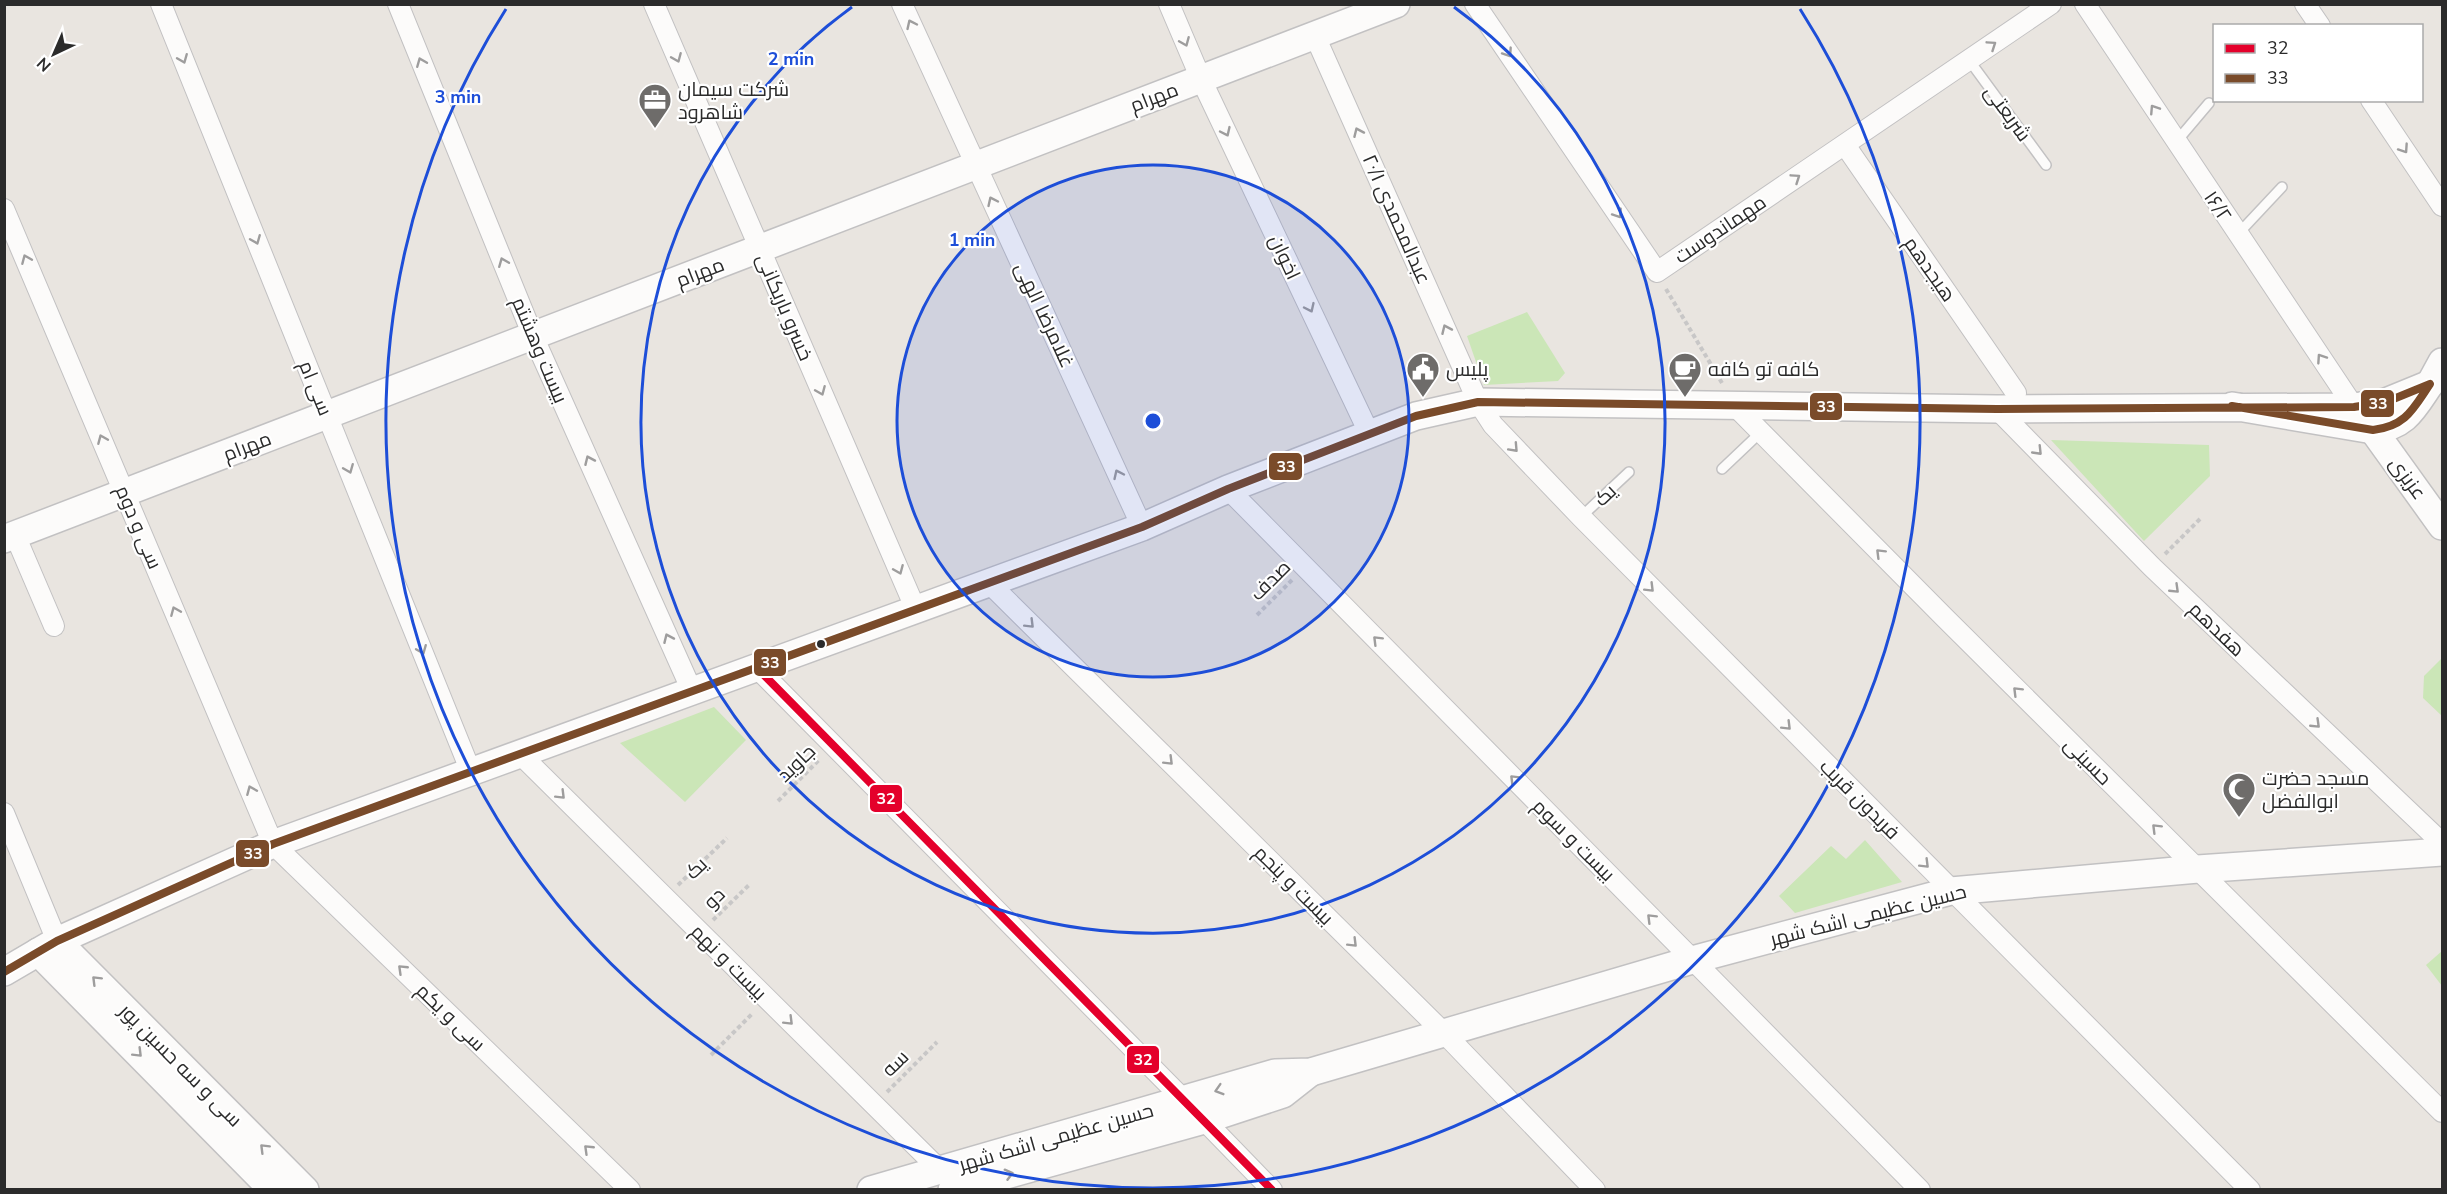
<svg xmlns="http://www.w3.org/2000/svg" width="2447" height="1194" font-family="'Nunito Sans',Cairo,sans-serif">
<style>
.green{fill:#cbe6b7}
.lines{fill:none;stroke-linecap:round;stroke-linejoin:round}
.lane-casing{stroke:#c2c1c2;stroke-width:12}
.street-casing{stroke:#c2c1c2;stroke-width:22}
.secondary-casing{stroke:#c2c1c2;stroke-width:30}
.path{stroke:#c8c7c7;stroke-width:4;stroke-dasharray:4.5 3;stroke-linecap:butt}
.lane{stroke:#fcfbfa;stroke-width:9}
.street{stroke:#fcfbfa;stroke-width:20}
.secondary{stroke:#fcfbfa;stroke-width:27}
.bus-1-casing{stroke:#fff;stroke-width:12}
.bus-2-casing{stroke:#fff;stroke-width:12}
.bus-1{stroke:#e4002b;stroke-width:8}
.bus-2{stroke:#7a4b2a;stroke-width:8}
.oneway{stroke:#9e9d9d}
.ring{fill:none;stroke:#1d4ed8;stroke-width:3}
.bus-dot{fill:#2b2b2b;stroke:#fff;stroke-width:2}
.labels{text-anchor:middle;stroke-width:4.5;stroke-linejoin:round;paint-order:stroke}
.poi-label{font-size:20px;fill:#2b2b2b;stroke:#fff;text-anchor:start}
.street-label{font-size:20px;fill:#2b2b2b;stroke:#fff}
.centre{fill:#1d4ed8;stroke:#fff;stroke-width:3}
.ring-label{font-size:18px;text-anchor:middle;font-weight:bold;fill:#1d4ed8;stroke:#fff;stroke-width:4.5;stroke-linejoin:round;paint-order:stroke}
.line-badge{stroke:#fff;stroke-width:2}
.badge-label{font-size:16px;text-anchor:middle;font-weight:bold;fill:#fff}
</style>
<rect width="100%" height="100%" fill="#e9e5e0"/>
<g class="green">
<polygon points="1527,312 1565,373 1558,381 1484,385 1467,336"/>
<polygon points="2051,440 2209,445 2210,476 2144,541"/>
<polygon points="2442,658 2442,716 2423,698 2424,676"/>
<polygon points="714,707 746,740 685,802 620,743"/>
<polygon points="1865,840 1902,882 1795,913 1779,896 1831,846 1846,859"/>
<polygon points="2442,951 2442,986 2426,965"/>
</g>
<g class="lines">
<defs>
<g id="lane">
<polyline points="1969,60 2046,165"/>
<polyline points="2176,142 2209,103"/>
<polyline points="2237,235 2282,187"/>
<polyline points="1722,469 1761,432"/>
<polyline points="1581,517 1629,472"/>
</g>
<g id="street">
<polyline points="161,4 471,772"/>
<polyline points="398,4 533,336 692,691"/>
<polyline points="654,4 916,610"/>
<polyline points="902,4 1142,527"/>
<polyline points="1169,4 1201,79 1370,435"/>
<polyline points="1475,4 1657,272 2051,4"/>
<polyline points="2085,4 2354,407"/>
<polyline points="2305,4 2320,26"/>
<polyline points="1315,36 1478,402 1493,425 1581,517 2250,1190"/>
<polyline points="2371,100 2442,206"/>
<polyline points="1845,145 2016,393"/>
<polyline points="4,209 273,844 630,1190"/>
<polyline points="1736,407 1945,618 2442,1112"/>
<polyline points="1997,409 2152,567 2442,843"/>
<polyline points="1228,489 1920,1190"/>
<polyline points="15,535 54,626"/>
<polyline points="989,583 1445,1034 1595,1190"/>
<polyline points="757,668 1185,1101"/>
<polyline points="520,754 939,1169"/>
<polyline points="4,813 57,941"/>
<polyline points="1204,1120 1272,1190"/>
</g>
<g id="secondary">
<polyline points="2430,384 2442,362"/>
<polyline points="2373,430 2442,526"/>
<polyline points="4,539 1396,4"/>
<polyline points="57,941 305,1190"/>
<polyline points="38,952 273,1190"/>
<path d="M4 972 57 941 273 844 1142 527 1228 489 1416 416 1478 402 1997 409 2354 407 2386 402 2430 384C2413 409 2406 426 2373 430L2232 406"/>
<polyline points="871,1190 1275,1073 1311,1072 1692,960 1951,891 2198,869 2442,852"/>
<polyline points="952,1190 1204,1120 1283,1094 1311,1072"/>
</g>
</defs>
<use href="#lane" class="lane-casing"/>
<use href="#street" class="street-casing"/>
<use href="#secondary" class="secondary-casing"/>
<g class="path">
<polyline points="1666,289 1722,383"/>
<polyline points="2165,554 2201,518"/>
<polyline points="1257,615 1292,580"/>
<polyline points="778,801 820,759"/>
<polyline points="678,885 727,838"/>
<polyline points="713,920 750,884"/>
<polyline points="711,1055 753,1013"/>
<polyline points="887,1092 937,1042"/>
</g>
<use href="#lane" class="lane"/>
<use href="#street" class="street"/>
<use href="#secondary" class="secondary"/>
<defs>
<polyline id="bus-1" points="757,668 1272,1190"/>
<path id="bus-2" d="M4 972 57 941 273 844 1142 527 1228 489 1416 416 1478 402 1997 409 2354 407 2386 402 2430 384C2413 409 2406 426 2373 430L2232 406"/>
</defs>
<use href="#bus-1" class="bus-1-casing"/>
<use href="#bus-2" class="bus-2-casing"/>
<use href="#bus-1" class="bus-1"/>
<use href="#bus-2" class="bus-2"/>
</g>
<defs><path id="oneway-chevron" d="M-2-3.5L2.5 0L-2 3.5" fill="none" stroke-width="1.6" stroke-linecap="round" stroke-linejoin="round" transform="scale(1.5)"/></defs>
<g class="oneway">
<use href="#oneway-chevron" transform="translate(911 24) rotate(-115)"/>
<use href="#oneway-chevron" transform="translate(1185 42) rotate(67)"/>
<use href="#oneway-chevron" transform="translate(1992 45) rotate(-34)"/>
<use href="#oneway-chevron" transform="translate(1508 53) rotate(56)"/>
<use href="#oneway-chevron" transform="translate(677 58) rotate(67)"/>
<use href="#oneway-chevron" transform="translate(183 59) rotate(68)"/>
<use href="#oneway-chevron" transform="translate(421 62) rotate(-112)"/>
<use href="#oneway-chevron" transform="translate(2154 109) rotate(-123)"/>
<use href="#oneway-chevron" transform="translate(1226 132) rotate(65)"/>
<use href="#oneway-chevron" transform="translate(1358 132) rotate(-114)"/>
<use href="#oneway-chevron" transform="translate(2404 149) rotate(56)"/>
<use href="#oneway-chevron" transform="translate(1796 178) rotate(-34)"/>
<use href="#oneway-chevron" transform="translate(992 201) rotate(-115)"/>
<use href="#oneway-chevron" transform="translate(1618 214) rotate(56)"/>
<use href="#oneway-chevron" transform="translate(256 240) rotate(68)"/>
<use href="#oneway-chevron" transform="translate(26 259) rotate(-113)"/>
<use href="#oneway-chevron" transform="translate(503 262) rotate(-112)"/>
<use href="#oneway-chevron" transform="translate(1310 308) rotate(65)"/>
<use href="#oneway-chevron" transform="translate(1446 329) rotate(-114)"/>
<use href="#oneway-chevron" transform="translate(2321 358) rotate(-124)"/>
<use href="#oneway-chevron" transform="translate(821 391) rotate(67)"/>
<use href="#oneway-chevron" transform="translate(102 439) rotate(-113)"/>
<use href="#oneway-chevron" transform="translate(1514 448) rotate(47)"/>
<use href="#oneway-chevron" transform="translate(2038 451) rotate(46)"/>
<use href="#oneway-chevron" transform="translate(589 460) rotate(-114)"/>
<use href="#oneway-chevron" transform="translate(349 469) rotate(68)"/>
<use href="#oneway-chevron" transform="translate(1118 474) rotate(-115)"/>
<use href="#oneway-chevron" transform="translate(1880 553) rotate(-135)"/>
<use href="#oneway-chevron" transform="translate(899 570) rotate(67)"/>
<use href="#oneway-chevron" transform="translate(1650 588) rotate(45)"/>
<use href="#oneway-chevron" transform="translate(2175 589) rotate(44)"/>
<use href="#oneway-chevron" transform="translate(175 611) rotate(-113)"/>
<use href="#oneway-chevron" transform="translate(1030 624) rotate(45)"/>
<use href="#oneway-chevron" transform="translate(668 638) rotate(-114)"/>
<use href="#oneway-chevron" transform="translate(1377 640) rotate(-135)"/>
<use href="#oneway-chevron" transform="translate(422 650) rotate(68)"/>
<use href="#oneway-chevron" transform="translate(2017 691) rotate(-135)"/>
<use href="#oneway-chevron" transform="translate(2316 724) rotate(44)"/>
<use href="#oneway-chevron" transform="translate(1787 726) rotate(45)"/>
<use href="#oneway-chevron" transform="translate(1169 761) rotate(45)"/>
<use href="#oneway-chevron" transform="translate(1514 779) rotate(-135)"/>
<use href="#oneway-chevron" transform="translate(251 790) rotate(-113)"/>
<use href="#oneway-chevron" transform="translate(561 795) rotate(45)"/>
<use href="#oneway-chevron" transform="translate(2156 828) rotate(-135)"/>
<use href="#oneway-chevron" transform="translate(1925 864) rotate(45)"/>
<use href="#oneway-chevron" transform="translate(1651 918) rotate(-135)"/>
<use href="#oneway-chevron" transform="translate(1353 943) rotate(45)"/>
<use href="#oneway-chevron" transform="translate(402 969) rotate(-136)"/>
<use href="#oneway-chevron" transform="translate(96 980) rotate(-135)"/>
<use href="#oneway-chevron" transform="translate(789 1021) rotate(45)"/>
<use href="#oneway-chevron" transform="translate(138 1053) rotate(45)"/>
<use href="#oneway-chevron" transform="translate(1219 1090) rotate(163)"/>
<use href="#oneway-chevron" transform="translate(264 1148) rotate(-135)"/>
<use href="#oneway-chevron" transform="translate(588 1149) rotate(-136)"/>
<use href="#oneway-chevron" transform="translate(1009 1174) rotate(-15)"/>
</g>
<circle cx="1153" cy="421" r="256" fill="#1d4ed8" fill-opacity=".12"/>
<g class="ring">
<circle cx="1153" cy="421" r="256"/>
<path d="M1454 7A512 512 0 1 1 852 7"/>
<path d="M1800 9A767 767 0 1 1 506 9"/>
</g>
<defs>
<symbol id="office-pin" viewBox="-11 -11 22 30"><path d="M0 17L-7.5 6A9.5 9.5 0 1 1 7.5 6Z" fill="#6e6c6a" stroke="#fff"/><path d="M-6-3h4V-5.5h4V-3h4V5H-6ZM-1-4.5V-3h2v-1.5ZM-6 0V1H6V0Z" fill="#fff"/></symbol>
<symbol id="civic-pin" viewBox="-11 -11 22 30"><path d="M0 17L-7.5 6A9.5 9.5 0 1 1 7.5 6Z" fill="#6e6c6a" stroke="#fff"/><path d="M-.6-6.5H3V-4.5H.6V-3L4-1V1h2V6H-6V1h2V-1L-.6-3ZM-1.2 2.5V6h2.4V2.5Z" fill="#fff"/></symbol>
<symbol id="cafe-pin" viewBox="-11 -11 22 30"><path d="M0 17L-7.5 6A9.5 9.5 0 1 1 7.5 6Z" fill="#6e6c6a" stroke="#fff"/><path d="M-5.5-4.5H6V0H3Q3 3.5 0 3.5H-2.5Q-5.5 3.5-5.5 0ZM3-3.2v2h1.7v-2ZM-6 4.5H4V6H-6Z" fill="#fff"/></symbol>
<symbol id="mosque-pin" viewBox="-11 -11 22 30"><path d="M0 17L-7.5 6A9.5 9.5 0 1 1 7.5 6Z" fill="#6e6c6a" stroke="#fff"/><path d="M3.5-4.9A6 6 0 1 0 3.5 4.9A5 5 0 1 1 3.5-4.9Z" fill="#fff"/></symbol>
</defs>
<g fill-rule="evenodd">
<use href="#office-pin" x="636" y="81" width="38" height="52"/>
<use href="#civic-pin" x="1404" y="350" width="38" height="52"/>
<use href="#cafe-pin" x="1666" y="350" width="38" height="52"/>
<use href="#mosque-pin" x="2220" y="770" width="38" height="52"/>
</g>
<circle class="bus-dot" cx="821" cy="644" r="5"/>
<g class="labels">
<g class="poi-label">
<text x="678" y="96">شرکت سیمان<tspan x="678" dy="23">شاهرود</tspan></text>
<text x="1446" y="376">پلیس</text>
<text x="1708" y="376">کافه تو کافه</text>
<text x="2262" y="785">مسجد حضرت<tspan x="2262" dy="23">ابوالفضل</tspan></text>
</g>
<g class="street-label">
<text transform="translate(1154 97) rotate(-21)" y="7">مهرام</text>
<text transform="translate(2008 113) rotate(54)" y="7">شریعتی</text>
<text transform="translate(2218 206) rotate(56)" y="7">۱۶/۲</text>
<text transform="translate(1397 219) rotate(66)" y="7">عبدالمحمدی ۲۰/۱</text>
<text transform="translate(1720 229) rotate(-34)" y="7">مهماندوست</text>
<text transform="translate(1285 257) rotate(65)" y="7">اخوان</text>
<text transform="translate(1930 269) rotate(55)" y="7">هیجدهم</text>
<text transform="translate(700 272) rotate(-21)" y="7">مهرام</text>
<text transform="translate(785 307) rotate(67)" y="7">خسرو باریکانی</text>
<text transform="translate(1045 315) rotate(65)" y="7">غلامرضا الهی</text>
<text transform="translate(540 350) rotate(67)" y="7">بیست وهشتم</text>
<text transform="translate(316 388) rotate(68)" y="7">سی ام</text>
<text transform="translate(247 446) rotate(-21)" y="7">مهرام</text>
<text transform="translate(2408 478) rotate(54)" y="7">عزیزی</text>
<text transform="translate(1605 495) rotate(-43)" y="7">یک</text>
<text transform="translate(139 527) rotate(67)" y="7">سی و دوم</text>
<text transform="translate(1270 580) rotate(-45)" y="7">صدف</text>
<text transform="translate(2217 629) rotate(44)" y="7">هفدهم</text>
<text transform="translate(2088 761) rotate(45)" y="7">حسینی</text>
<text transform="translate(796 763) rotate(-44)" y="7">جاوید</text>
<text transform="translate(1860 799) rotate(45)" y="7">فریدون قریب</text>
<text transform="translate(1574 840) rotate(45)" y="7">بیست و سوم</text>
<text transform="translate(696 868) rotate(-44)" y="7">یک</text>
<text transform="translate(1294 885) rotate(45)" y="7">بیست و پنجم</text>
<text transform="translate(714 898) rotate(-44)" y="7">دو</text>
<text transform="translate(1868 915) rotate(-14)" y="7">حسین عظیمی اشک شهر</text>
<text transform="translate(729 962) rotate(45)" y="7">بیست و نهم</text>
<text transform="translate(451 1017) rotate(44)" y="7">سی و یکم</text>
<text transform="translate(895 1063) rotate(-44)" y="7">سه</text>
<text transform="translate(181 1065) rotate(45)" y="7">سی و سه حسین پور</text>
<text transform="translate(1056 1137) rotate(-16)" y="7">حسین عظیمی اشک شهر</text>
</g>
</g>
<circle cx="1153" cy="421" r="9" class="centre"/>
<g class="ring-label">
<text x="791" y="65">2 min</text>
<text x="458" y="103">3 min</text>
<text x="972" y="246">1 min</text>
</g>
<g class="line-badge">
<rect x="2360" y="389" width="35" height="29" rx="6" fill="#7a4b2a"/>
<rect x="1809" y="392" width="34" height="29" rx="6" fill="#7a4b2a"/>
<rect x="1268" y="452" width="35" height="29" rx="6" fill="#7a4b2a"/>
<rect x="753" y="648" width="34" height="29" rx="6" fill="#7a4b2a"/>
<rect x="869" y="784" width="34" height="29" rx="6" fill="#e4002b"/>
<rect x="235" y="839" width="35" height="29" rx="6" fill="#7a4b2a"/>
<rect x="1126" y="1045" width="34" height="29" rx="6" fill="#e4002b"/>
</g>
<g class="badge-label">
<text x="2378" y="409">33</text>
<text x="1826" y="412">33</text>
<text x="1286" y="472">33</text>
<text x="770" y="668">33</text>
<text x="886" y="804">32</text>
<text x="253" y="859">33</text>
<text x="1143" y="1065">32</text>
</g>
<rect width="2447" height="1194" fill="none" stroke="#2b2b2b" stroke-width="12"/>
<rect x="2213" y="24" width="210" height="78" fill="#ffffff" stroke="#aaaaaa" stroke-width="1.5"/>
<rect x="2225" y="44" width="30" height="9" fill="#e4002b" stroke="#aaaaaa" stroke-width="1.5"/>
<text x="2267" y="54" font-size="18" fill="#2b2b2b">32</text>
<rect x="2225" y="74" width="30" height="9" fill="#7a4b2a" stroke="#aaaaaa" stroke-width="1.5"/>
<text x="2267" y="84" font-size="18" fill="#2b2b2b">33</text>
<g transform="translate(54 54) rotate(224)" stroke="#ffffff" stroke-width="4.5" paint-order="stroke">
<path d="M0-4.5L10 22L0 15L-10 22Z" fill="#2b2b2b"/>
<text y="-9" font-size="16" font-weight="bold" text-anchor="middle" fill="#2b2b2b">N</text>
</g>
</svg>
